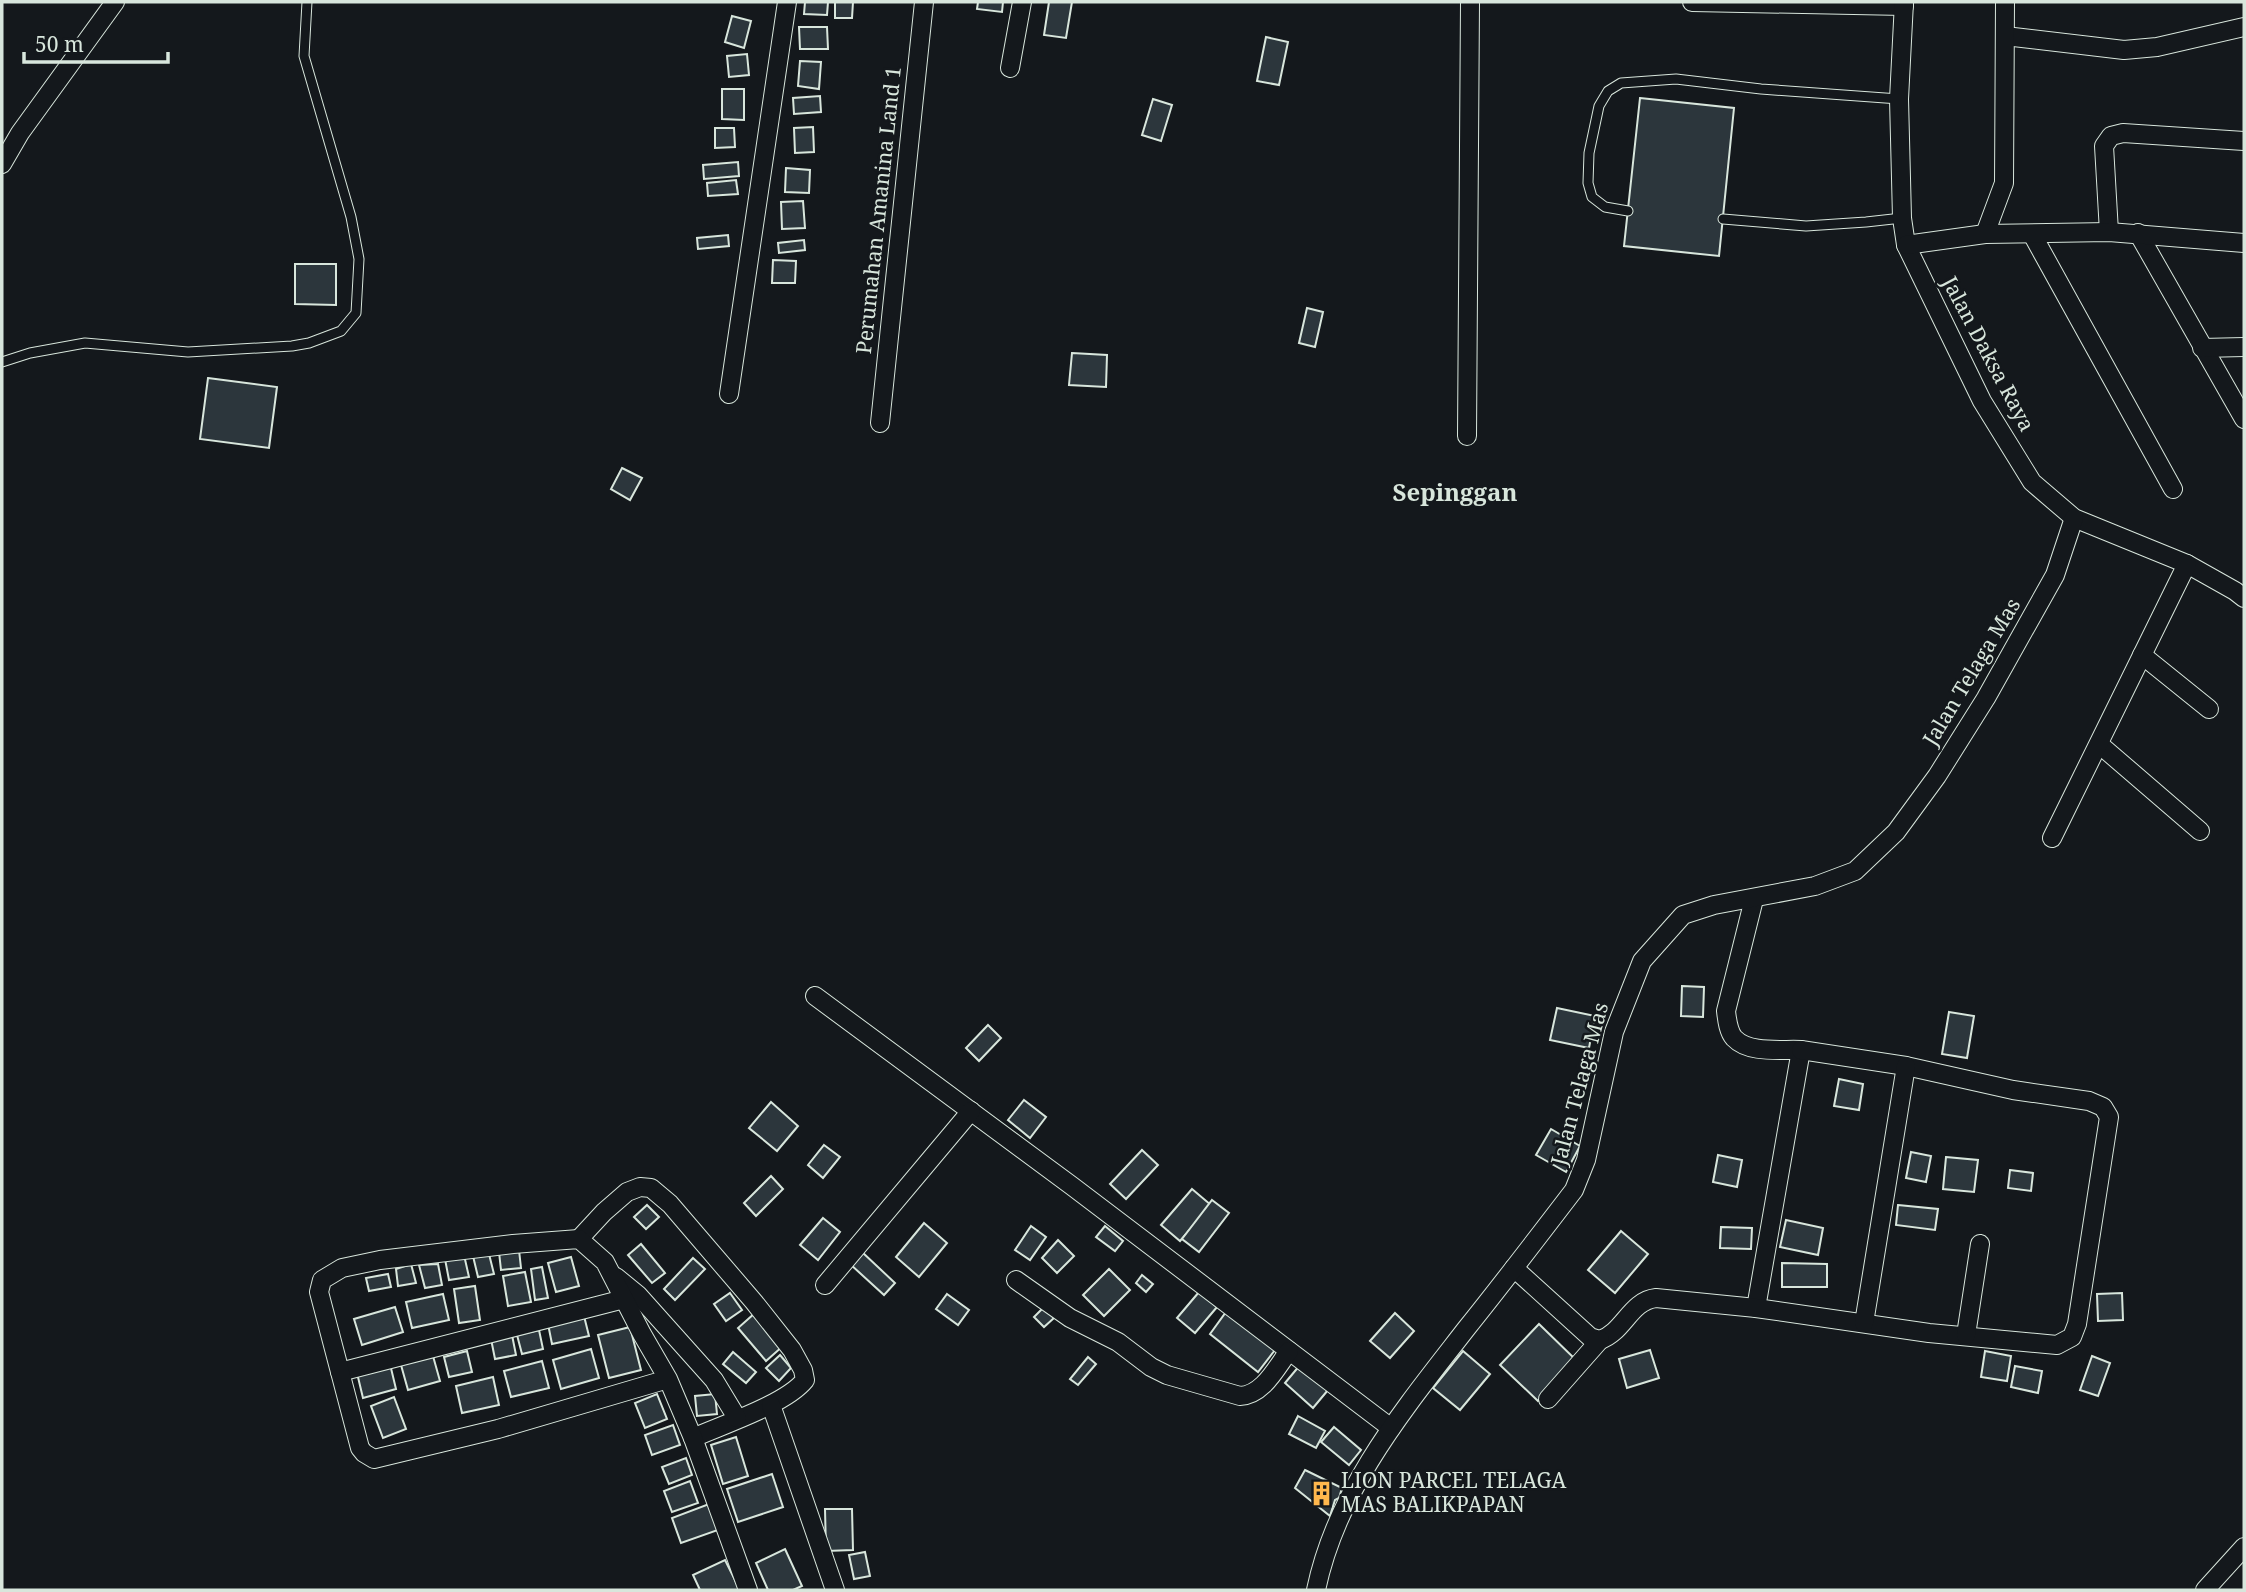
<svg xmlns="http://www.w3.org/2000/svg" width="2246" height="1592" font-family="'Noto Serif',serif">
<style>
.building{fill:#2c363c;stroke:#d8e6dc;stroke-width:2}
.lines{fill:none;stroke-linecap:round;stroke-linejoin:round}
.lane-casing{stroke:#d8e6dc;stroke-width:11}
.street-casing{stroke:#d8e6dc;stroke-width:20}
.lane{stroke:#14181c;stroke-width:9}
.street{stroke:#14181c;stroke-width:18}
.labels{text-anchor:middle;stroke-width:5;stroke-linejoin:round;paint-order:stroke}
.street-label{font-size:21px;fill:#d8e6dc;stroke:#14181c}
.poi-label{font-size:21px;fill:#d8e6dc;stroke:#14181c;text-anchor:start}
.quarter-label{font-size:24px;font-weight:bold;fill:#d8e6dc;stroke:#14181c}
</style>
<rect width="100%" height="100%" fill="#14181c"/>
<g class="building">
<polygon points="805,2 828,2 827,15 804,14"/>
<polygon points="835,2 853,2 852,18 835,18"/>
<polygon points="978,2 1003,2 1002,12 977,9"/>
<polygon points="1049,2 1072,2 1066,38 1044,35"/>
<polygon points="732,16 751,21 744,48 725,42"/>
<polygon points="799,27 827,27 828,49 800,49"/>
<polygon points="1266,37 1288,42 1279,85 1257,81"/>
<polygon points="747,54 749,75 729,77 727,56"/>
<polygon points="800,61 821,62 819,89 798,86"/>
<polygon points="722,89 744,89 744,120 722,119"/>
<polygon points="820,96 821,112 794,114 793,98"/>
<polygon points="1640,98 1734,108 1719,256 1624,246"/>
<polygon points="1153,99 1172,105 1161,141 1142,135"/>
<polygon points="813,127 814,152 795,153 794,128"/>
<polygon points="715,128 734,128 735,147 715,148"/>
<polygon points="738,162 739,176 704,179 703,165"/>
<polygon points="786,168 810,170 809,193 785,192"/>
<polygon points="736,180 738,194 708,196 707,183"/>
<polygon points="803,201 805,228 782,229 781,202"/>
<polygon points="728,235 729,246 698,249 697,238"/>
<polygon points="804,240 805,250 779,253 778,243"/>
<polygon points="773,260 796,261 795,283 772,283"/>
<polygon points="295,264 336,264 336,305 295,304"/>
<polygon points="1307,308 1323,312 1315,347 1299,343"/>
<polygon points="1072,353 1107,355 1106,387 1069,385"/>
<polygon points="208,378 277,387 269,448 200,439"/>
<polygon points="622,468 642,478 630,500 611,489"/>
<polygon points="1682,986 1704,987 1703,1017 1681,1016"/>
<polygon points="1557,1008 1595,1016 1589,1048 1550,1040"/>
<polygon points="1949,1012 1974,1016 1967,1058 1942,1054"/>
<polygon points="988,1025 1001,1038 979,1061 966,1048"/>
<polygon points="1839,1079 1863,1084 1859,1110 1834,1106"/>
<polygon points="1024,1100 1046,1117 1030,1138 1008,1120"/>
<polygon points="771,1102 798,1126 777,1151 749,1128"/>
<polygon points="1551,1129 1580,1146 1566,1172 1536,1155"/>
<polygon points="824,1145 840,1157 823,1178 808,1165"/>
<polygon points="1142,1150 1158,1165 1126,1199 1110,1184"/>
<polygon points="1911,1152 1931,1156 1926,1182 1906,1178"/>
<polygon points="1718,1155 1742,1160 1737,1187 1713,1182"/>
<polygon points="1946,1157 1978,1160 1974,1192 1943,1189"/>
<polygon points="2010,1170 2033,1173 2031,1191 2008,1188"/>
<polygon points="771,1176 783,1189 756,1216 744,1203"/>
<polygon points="1192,1189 1211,1205 1180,1241 1161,1225"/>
<polygon points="1212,1200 1229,1213 1199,1252 1182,1239"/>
<polygon points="647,1205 659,1217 646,1229 634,1217"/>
<polygon points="1898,1205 1938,1209 1935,1230 1896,1225"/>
<polygon points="823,1218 840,1232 818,1260 800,1245"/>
<polygon points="1786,1220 1823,1228 1818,1255 1780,1247"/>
<polygon points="924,1223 947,1243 919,1277 896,1257"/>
<polygon points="1031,1226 1046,1237 1030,1260 1015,1250"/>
<polygon points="1105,1226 1123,1241 1115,1251 1096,1237"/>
<polygon points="1721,1227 1752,1228 1751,1249 1720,1248"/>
<polygon points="1621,1231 1648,1254 1615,1293 1588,1270"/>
<polygon points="1058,1240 1074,1256 1057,1273 1042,1258"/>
<polygon points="641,1244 665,1273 652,1283 628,1255"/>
<polygon points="519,1250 521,1268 501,1270 499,1252"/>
<polygon points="862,1252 895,1283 884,1295 850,1264"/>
<polygon points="489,1254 494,1274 478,1277 473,1256"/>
<polygon points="464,1255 469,1277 449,1280 445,1259"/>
<polygon points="571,1257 579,1286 556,1292 548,1263"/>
<polygon points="693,1258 705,1269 675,1300 664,1289"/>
<polygon points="1782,1263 1827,1264 1827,1287 1782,1287"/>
<polygon points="411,1264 416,1283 398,1286 396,1269"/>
<polygon points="438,1264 442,1285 425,1288 419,1265"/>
<polygon points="542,1267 548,1298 535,1300 531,1269"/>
<polygon points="1109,1269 1130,1290 1104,1316 1083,1295"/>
<polygon points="525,1272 531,1302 508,1306 503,1276"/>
<polygon points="388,1274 391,1287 369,1291 366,1278"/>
<polygon points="1142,1275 1153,1284 1146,1292 1136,1283"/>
<polygon points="475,1286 480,1320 459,1323 454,1289"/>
<polygon points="1199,1292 1217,1307 1195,1333 1177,1318"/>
<polygon points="730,1293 742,1310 726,1321 714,1304"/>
<polygon points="2122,1293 2123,1320 2098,1321 2097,1294"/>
<polygon points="443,1294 449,1320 412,1328 406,1302"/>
<polygon points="947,1294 969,1310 958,1325 936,1309"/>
<polygon points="395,1307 403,1332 362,1345 354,1319"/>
<polygon points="1044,1307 1054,1318 1044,1327 1034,1317"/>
<polygon points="1226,1312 1275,1350 1258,1372 1210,1334"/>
<polygon points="755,1313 783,1346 766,1361 738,1328"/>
<polygon points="1395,1313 1414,1331 1390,1358 1370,1341"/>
<polygon points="584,1316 589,1336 552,1344 548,1324"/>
<polygon points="1539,1324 1576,1360 1538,1401 1500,1365"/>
<polygon points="630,1327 641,1370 609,1378 598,1335"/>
<polygon points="539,1330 543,1349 522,1354 517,1335"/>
<polygon points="512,1335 516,1355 495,1359 491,1339"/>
<polygon points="591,1349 599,1378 561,1389 553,1360"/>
<polygon points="1650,1350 1659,1378 1627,1388 1619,1359"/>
<polygon points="467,1351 472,1372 449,1377 444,1357"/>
<polygon points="1463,1351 1490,1374 1460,1410 1433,1388"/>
<polygon points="1985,1351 2011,1356 2007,1381 1981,1377"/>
<polygon points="733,1352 756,1372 746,1383 723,1364"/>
<polygon points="780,1355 791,1368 779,1381 766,1368"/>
<polygon points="433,1356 440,1381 408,1390 401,1365"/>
<polygon points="2092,1356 2110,1363 2098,1396 2080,1390"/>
<polygon points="1088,1357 1096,1364 1078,1385 1070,1379"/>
<polygon points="542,1361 549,1388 511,1397 504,1371"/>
<polygon points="390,1364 396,1389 363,1398 357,1373"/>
<polygon points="1300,1365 1328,1390 1313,1408 1285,1383"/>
<polygon points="2015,1366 2042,1371 2038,1393 2011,1387"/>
<polygon points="493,1377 499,1405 462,1413 456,1386"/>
<polygon points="657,1394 667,1419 645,1428 635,1403"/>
<polygon points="715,1394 717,1414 697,1416 695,1396"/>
<polygon points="394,1397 406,1429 383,1438 371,1406"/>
<polygon points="1298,1416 1325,1431 1316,1448 1289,1434"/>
<polygon points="673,1425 680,1445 652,1455 645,1435"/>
<polygon points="1334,1427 1361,1450 1349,1465 1321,1442"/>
<polygon points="736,1437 748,1476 723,1484 711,1445"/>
<polygon points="686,1458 692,1475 669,1484 662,1467"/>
<polygon points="1305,1470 1342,1488 1339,1498 1335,1500 1330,1516 1295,1488"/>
<polygon points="772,1474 783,1507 738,1522 727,1489"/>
<polygon points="690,1481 698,1503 672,1512 664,1491"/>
<polygon points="709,1504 718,1530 681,1543 672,1518"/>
<polygon points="825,1509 852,1509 853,1550 826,1551"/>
<polygon points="785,1549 802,1586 793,1590 768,1590 756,1563"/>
<polygon points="865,1552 870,1576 854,1579 849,1555"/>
<polygon points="725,1560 740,1590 700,1590 693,1575"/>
</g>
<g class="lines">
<defs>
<g id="lane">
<polyline points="1628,211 1605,207 1592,197 1588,183 1589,153 1599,106 1608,91 1621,83 1676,79 1761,89 1899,99"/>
<polyline points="1723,219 1806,226 1866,222 1902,218"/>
<polyline points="2,362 30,353 85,343 188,352 292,346 309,343 341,331 356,313 359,259 351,217 304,56 307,2"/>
</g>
<g id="street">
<polyline points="1692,2 1904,6"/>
<polyline points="1904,2 1899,99 1902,218 1906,245 1982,401 2032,482 2074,518 2187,564 2235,591 2244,598"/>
<polyline points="2005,36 2124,50 2157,47 2244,27"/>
<polyline points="1010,68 1022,2"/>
<polyline points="2,164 20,133 115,2"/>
<polyline points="2109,232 2104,146 2111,136 2123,133 2244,141"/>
<polyline points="2138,233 2244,419"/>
<polyline points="1985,234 2004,183 2005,2"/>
<polyline points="2032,234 2173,489"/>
<polyline points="1906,245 1985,234 2109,232 2244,243"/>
<polyline points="2202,348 2244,347"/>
<polyline points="729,394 787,2"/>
<polyline points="880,423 924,2"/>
<polyline points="1467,436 1470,2"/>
<polyline points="2142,655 2209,709"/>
<polyline points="2099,744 2200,831"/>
<polyline points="2052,838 2187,564"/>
<path d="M1754 899 1726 1011C1727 1019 1728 1031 1734 1038 1749 1054 1781 1049 1801 1050L1756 1308"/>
<polyline points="815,996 1072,1186 1391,1428"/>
<path d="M579 1239 604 1212 627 1192 640 1187 651 1188 670 1204 754 1302 792 1350 803 1370 805 1380C786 1404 722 1425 693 1438"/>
<path d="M1514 1268 1590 1337 1600 1340C1624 1332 1630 1301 1656 1298L1756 1308 1929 1333 2057 1345 2072 1337 2077 1324 2109 1117 2103 1107 2089 1101 2013 1090 1906 1066 1801 1050"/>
<polyline points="616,1277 638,1295 714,1380 737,1418"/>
<path d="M1016 1280 1070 1318 1118 1342 1151 1367 1167 1375 1240 1396C1263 1395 1276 1368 1289 1351"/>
<polyline points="825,1285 971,1111"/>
<polyline points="1864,1323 1906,1066"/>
<polyline points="1966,1335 1980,1244"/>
<polyline points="340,1372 624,1299"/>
<polyline points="668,1379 498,1429 374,1459 364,1453 360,1448 319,1292 322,1280 342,1268 380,1260 513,1244 579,1239 605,1262 642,1334 668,1379 693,1438 748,1590"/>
<polyline points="1548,1399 1600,1340"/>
<polyline points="771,1405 835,1590"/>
<path d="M1316 1590C1337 1489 1404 1409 1466 1329 1503 1283 1538 1237 1574 1190L1586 1160 1614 1032 1642 961 1683 915 1714 905 1815 886 1855 871 1896 832 1937 776 1986 698 2055 575 2074 518"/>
<polyline points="2205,1590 2244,1547"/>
</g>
</defs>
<use href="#lane" class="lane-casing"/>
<use href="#street" class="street-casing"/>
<use href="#lane" class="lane"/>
<use href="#street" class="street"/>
</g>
<defs>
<symbol id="building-bare" viewBox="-9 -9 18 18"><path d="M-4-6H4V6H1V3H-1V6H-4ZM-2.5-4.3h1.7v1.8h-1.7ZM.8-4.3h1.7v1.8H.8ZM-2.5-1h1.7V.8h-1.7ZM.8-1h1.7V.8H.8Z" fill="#ffb74d" stroke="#14181c" stroke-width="2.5" paint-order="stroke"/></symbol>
</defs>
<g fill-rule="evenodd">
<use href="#building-bare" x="1304" y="1476" width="35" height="35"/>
</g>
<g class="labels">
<g class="street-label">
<text transform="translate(879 210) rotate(-84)" y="7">Perumahan Amanina Land 1</text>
<text transform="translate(1988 354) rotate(62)" y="7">Jalan Daksa Raya</text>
<text transform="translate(1972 672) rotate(-59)" y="7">Jalan Telaga Mas</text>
<text transform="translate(1580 1084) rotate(-75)" y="7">Jalan Telaga Mas</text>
</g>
<g class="poi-label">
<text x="1341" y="1488">LION PARCEL TELAGA<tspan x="1341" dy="24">MAS BALIKPAPAN</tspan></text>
</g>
<g class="quarter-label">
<text x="1455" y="501">Sepinggan</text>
</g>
</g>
<rect width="2246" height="1592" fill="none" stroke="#d8e6dc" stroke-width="7"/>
<path d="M24 52v10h144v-10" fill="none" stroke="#d8e6dc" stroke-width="3.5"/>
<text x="35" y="52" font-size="21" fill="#d8e6dc" stroke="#14181c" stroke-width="5" paint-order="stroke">50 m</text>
</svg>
